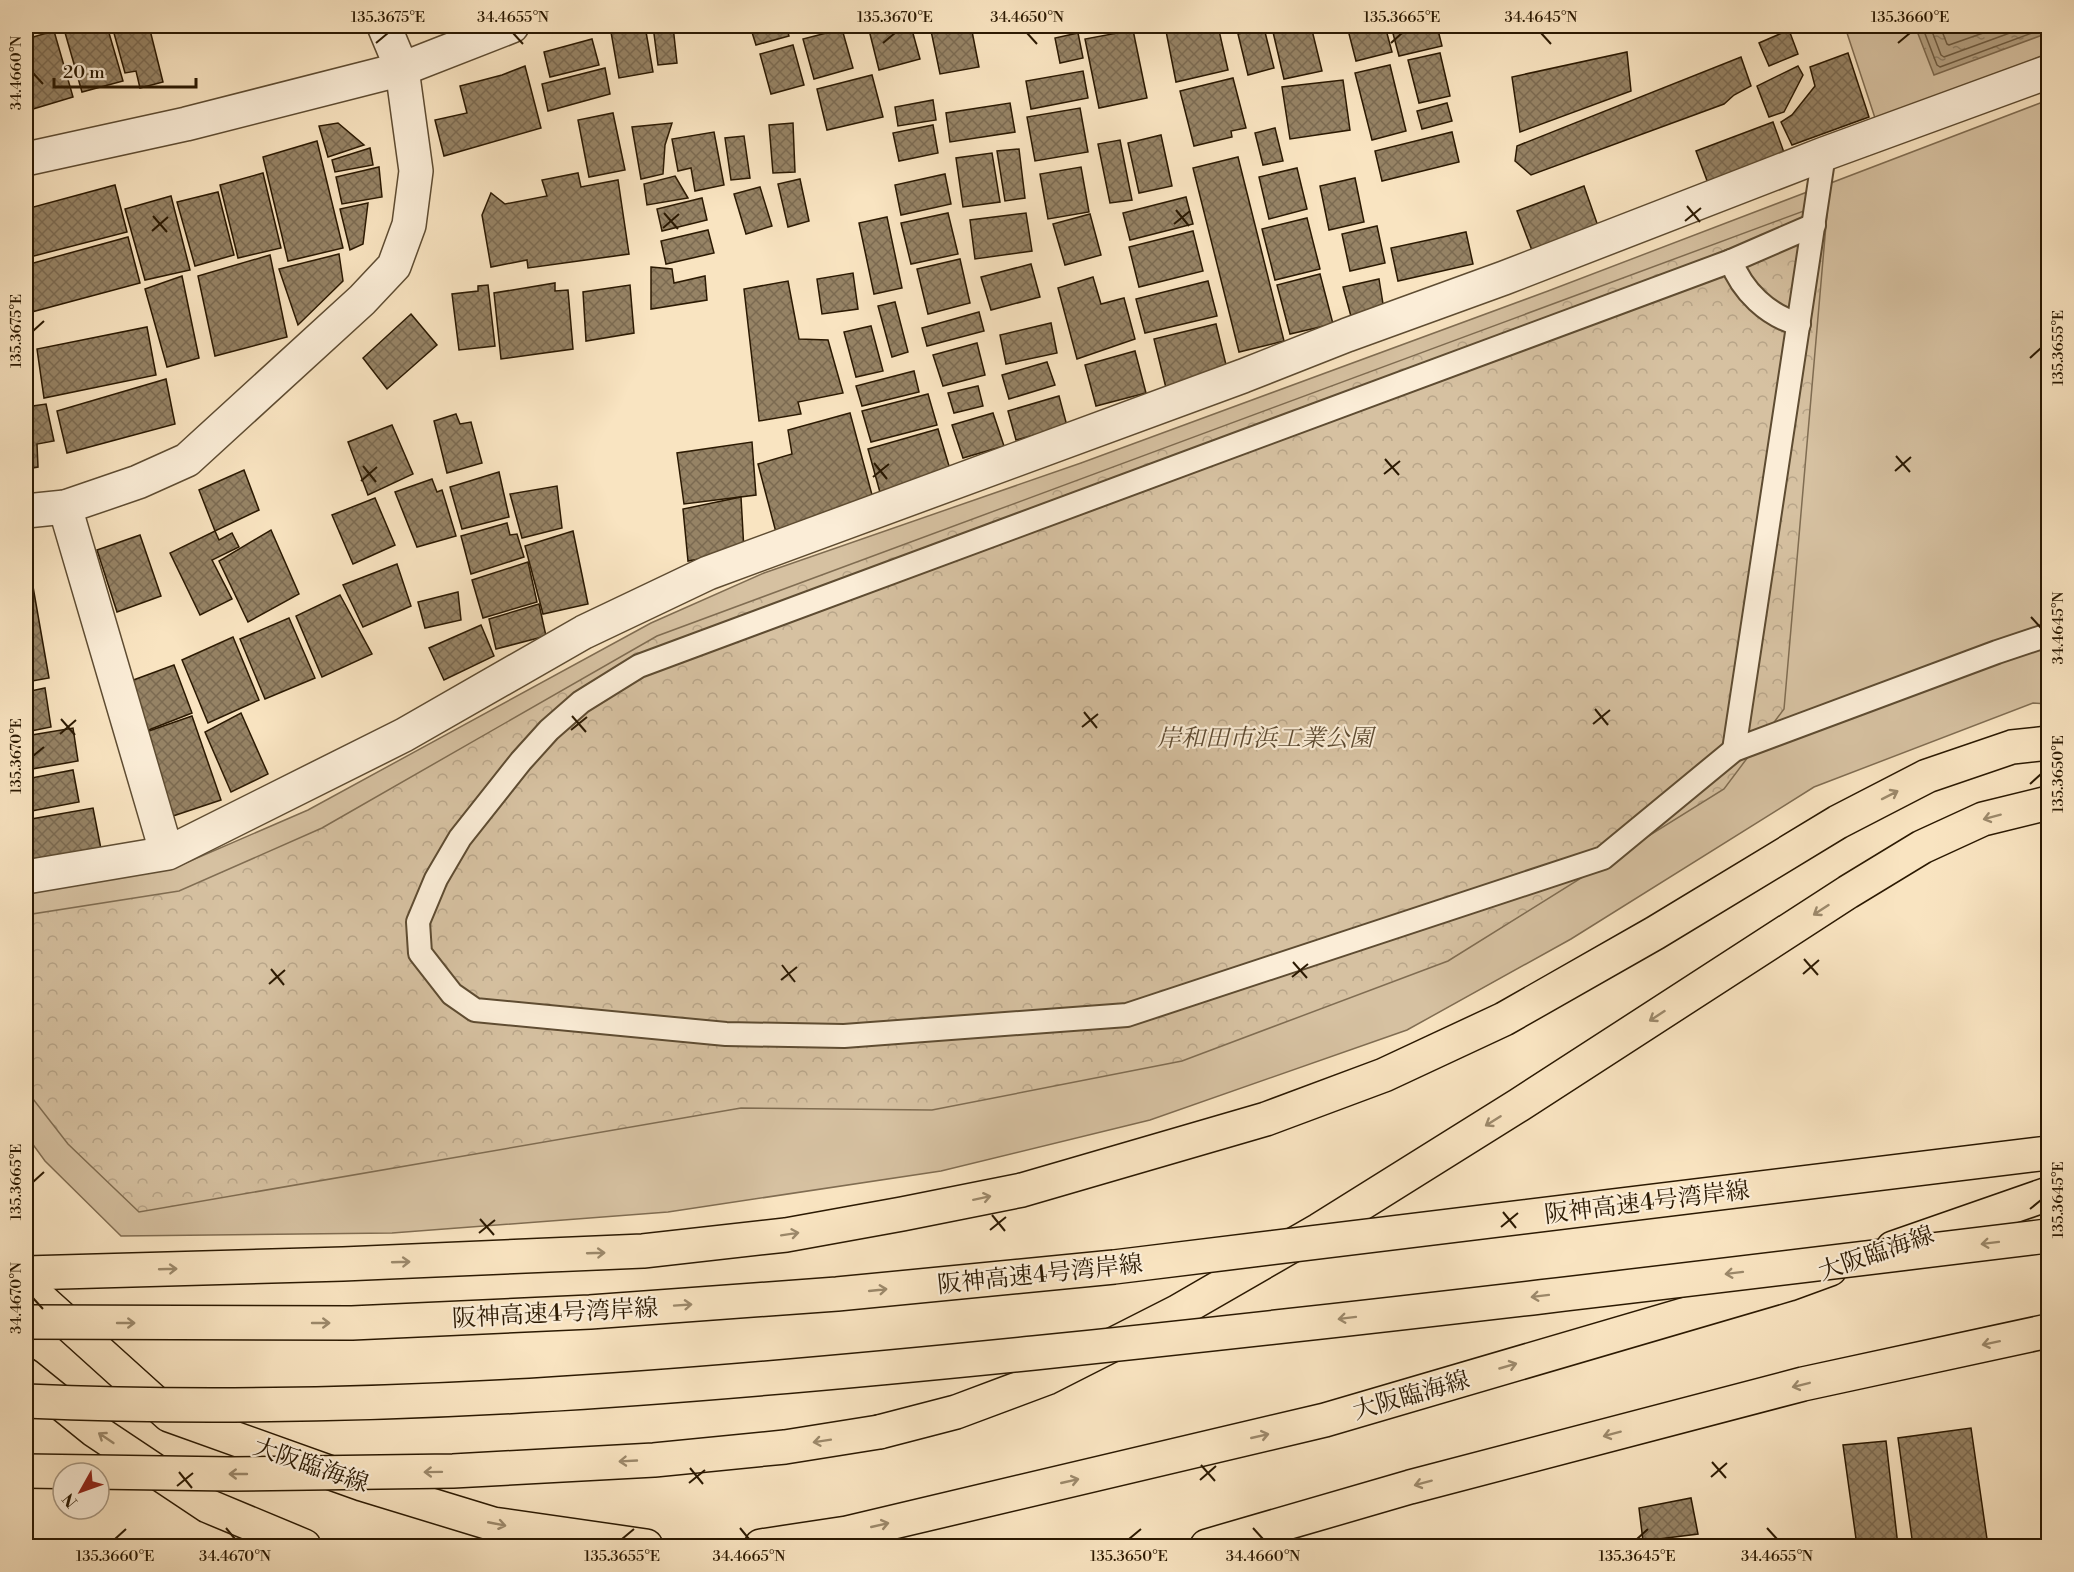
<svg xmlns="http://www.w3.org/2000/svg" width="2074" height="1572" font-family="'Libre Bodoni','Noto Serif JP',serif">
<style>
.green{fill:#d6c1a1;stroke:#806d52;stroke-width:1.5}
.forest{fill:url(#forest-crowns);stroke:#806d52;stroke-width:1.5}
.water{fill:url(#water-ripples);stroke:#7d694e;stroke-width:1.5}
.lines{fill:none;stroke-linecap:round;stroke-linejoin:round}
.shore{stroke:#6f5c41;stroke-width:1.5}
.building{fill:url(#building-cross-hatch);stroke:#2b1902;stroke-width:1.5}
.service-casing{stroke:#5e4c32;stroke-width:26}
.minor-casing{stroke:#5e4c32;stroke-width:36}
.primary-casing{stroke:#2b1902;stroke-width:36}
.motorway-casing{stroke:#2b1902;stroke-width:36}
.service{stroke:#fbedd7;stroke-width:22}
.minor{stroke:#fbedd7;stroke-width:33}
.primary{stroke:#f9e4c1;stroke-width:33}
.motorway{stroke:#f9e4c1;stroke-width:33}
.motorway-bridge-casing{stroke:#2b1902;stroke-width:36;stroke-linecap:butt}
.motorway-bridge{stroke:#f9e4c1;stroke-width:33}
.oneway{stroke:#9c896b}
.ticks{fill:none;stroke:#2b1902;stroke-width:2}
.labels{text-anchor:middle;stroke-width:4.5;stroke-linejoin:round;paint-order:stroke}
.park-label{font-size:24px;font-style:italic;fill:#5e4b32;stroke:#fbedd7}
.street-label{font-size:24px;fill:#2b1902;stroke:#fbedd7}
.neatline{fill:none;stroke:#2b1902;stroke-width:2}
.ticks-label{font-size:15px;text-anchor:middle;fill:#2b1902}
</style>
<defs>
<pattern id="forest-crowns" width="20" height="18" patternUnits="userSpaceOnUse" patternTransform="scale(1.5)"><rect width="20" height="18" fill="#d6c1a1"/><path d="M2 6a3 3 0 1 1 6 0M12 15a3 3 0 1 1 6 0" fill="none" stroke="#b8a589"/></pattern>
<pattern id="water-ripples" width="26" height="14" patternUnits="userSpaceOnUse" patternTransform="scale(1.5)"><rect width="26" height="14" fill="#b39f80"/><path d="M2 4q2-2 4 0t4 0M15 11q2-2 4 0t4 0" fill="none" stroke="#928167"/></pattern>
<pattern id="building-cross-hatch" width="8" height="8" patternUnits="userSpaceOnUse" patternTransform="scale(1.5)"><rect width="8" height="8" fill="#968365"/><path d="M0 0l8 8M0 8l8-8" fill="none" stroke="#7b6a51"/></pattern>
</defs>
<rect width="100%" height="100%" fill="#f9e4c1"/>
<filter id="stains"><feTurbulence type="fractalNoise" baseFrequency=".00333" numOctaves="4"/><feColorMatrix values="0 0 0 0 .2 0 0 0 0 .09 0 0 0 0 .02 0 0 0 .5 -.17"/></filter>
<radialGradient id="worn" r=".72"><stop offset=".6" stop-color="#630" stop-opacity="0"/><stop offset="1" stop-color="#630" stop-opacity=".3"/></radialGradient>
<g class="green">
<polygon points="1871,26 2048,26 2048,54 1875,118 1847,33"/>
<polygon points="2048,100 2048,704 2033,703 1814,787 1571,939 1407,1030 1150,1120 941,1171 668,1212 392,1233 121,1236 45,1161 26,1135 26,890 174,868 308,810 651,623 764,573 1081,463 1548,291"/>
</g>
<polygon class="forest" points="1828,202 1784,709 1724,789 1448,961 1182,1061 932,1110 741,1108 139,1212 68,1144 26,1090 26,915 179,891 322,828 657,636"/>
<polygon class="water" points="1915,26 2048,26 2048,33 1934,75"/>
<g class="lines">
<g class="shore">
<polyline points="1922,26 1937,65 1940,67 2048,27"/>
<polyline points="1930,26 1941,55 1944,57 2029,26"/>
<polyline points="1940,26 1947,44 1949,45 2003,26"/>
</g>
</g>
<g class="building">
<polygon points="76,26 107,26 123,81 82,92 64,29"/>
<polygon points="112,26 149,26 163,82 140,88 136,71 125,73"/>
<polygon points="645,26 653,72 619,78 611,32"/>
<polygon points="653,26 673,26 677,63 658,65"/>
<polygon points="750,26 786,26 789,36 756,45"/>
<polygon points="799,26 819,26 801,32"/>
<polygon points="868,26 911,26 920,59 879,70"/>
<polygon points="930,26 971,26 979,67 940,74"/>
<polygon points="1165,26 1218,26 1228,70 1176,82"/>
<polygon points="1301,26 1311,26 1322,71 1284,79 1273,32"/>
<polygon points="1347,26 1385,26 1392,52 1356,61"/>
<polygon points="1391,26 1437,26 1442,46 1399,56"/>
<polygon points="1264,28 1274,68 1248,75 1238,34"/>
<polygon points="842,29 853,68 814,79 803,39"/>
<polygon points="1133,30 1147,98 1099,108 1085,39"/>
<polygon points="1789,30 1798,54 1769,66 1759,43"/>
<polygon points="54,31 73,97 33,109 26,82 26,39"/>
<polygon points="1078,33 1083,58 1060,63 1055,38"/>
<polygon points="592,39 599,65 550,77 544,52"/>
<polygon points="793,45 804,85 771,94 760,54"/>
<polygon points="1627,52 1631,91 1520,132 1512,77"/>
<polygon points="1440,53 1450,96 1419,103 1408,60"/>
<polygon points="1848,53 1869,117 1792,145 1781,122 1792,115 1815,86 1810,67"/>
<polygon points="1741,57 1751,86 1734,95 1724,104 1531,175 1515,161 1517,146"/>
<polygon points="1390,65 1406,131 1372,140 1355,73"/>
<polygon points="525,66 541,128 444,156 435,120 467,113 460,86 502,75"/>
<polygon points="1798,66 1803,75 1784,112 1769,117 1757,86"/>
<polygon points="605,68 610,94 548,111 542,84"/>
<polygon points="1083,71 1088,98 1031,109 1026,81"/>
<polygon points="872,75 883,117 827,130 817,89"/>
<polygon points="1233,78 1246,128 1231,131 1232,137 1194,146 1180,91"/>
<polygon points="1343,80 1350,130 1290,139 1282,87"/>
<polygon points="933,100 936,120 898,126 895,107"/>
<polygon points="1010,103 1015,132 950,142 946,113"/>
<polygon points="1447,103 1452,121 1422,129 1417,111"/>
<polygon points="1080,108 1088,152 1035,161 1027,117"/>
<polygon points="613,113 625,170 589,177 578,120"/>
<polygon points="1773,122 1786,158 1709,186 1696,151"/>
<polygon points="338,123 364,145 328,157 319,126"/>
<polygon points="672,123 665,145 663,174 641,179 632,127"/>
<polygon points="793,123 795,172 773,173 769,125"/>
<polygon points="933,125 938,153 899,161 893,133"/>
<polygon points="1275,128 1283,161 1263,165 1255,133"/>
<polygon points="714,132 724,185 695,191 691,168 678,171 672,139"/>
<polygon points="1452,132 1459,162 1382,181 1375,151"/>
<polygon points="1161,135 1172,186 1139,193 1128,143"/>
<polygon points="744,136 750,178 731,180 725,138"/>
<polygon points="1120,140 1132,200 1110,203 1098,144"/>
<polygon points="317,141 343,248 288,261 263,157"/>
<polygon points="370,148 373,165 335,172 332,160"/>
<polygon points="1019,149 1025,198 1005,201 997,151"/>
<polygon points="992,153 1000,202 963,207 956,158"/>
<polygon points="1238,157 1284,341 1239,352 1193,168"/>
<polygon points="379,167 382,197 342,204 336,177"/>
<polygon points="1081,167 1089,212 1048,219 1040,174"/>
<polygon points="1297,168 1307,209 1269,219 1259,177"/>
<polygon points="263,173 281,248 238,258 220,185"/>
<polygon points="578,173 581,187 618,180 629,254 528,268 527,260 491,267 482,215 491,193 505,204 547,196 542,180"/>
<polygon points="945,174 951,204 901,215 895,185"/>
<polygon points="675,176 688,198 647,205 644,184"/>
<polygon points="1355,178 1364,222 1329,230 1320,186"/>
<polygon points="800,179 809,221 788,227 778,184"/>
<polygon points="115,185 127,232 26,258 26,209"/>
<polygon points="1584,186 1599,229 1533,253 1517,211"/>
<polygon points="760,187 772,226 746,234 734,194"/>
<polygon points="218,192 234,255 195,266 177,202"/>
<polygon points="171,196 190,270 145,280 125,209"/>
<polygon points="1186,197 1193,224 1130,240 1123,213"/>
<polygon points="702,198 707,220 662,231 657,209"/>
<polygon points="368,203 363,244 350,250 340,209"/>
<polygon points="948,213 958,254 911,264 901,223"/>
<polygon points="1026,213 1032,251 975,259 970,220"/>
<polygon points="1090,214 1101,255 1065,265 1053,224"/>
<polygon points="887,217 902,288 874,294 859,223"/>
<polygon points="1307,218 1320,269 1275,280 1262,229"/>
<polygon points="1377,226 1385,263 1350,271 1342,234"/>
<polygon points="708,230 714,253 666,264 661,241"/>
<polygon points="1193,231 1203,271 1139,287 1129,247"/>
<polygon points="1466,232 1473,264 1398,281 1391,248"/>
<polygon points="128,237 140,283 28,313 26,304 26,265"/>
<polygon points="339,254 343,281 298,325 279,269"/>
<polygon points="270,255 287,337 215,356 198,276"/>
<polygon points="960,259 970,303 928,314 917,269"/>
<polygon points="1031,264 1040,297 991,310 981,277"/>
<polygon points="651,267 672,269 674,283 705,276 707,300 651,309"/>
<polygon points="853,273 858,309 822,314 817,279"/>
<polygon points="1320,274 1333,324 1290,334 1277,285"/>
<polygon points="182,276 199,358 167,367 145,289"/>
<polygon points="1093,277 1101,304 1124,298 1135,339 1077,359 1058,288"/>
<polygon points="1379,279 1384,310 1352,320 1343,287"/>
<polygon points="788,281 799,339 828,340 843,393 798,402 801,414 759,421 744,289"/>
<polygon points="1208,281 1217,316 1145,333 1136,299"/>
<polygon points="555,283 555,291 568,290 573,349 501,359 494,293"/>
<polygon points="488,285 495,346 459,350 452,294 478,291 478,286"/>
<polygon points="630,285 634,333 586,341 583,292"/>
<polygon points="895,302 908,352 892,357 878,306"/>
<polygon points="979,312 984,331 927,346 922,328"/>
<polygon points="411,314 437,345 387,389 363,358"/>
<polygon points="1051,323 1057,353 1006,364 1000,335"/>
<polygon points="1216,324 1229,377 1167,392 1154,339"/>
<polygon points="871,326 883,371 856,377 844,332"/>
<polygon points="147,327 156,375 44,398 37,349"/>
<polygon points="977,343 985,375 943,386 933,355"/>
<polygon points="1135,351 1146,393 1096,406 1085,365"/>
<polygon points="1047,362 1055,385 1009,399 1002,375"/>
<polygon points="914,371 919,392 862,406 856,386"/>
<polygon points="166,379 175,424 67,453 57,411"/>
<polygon points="978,386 983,406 954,413 948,393"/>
<polygon points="928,394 937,425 871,442 862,411"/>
<polygon points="1059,396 1067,426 1016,440 1008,411"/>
<polygon points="46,404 54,441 37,444 38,467 26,469 26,407"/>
<polygon points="850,413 875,506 778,540 758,464 792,454 788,430"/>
<polygon points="993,413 1004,446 963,458 952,425"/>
<polygon points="456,414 460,424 471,422 482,463 447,473 434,421"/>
<polygon points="392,425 413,474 368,495 348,442"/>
<polygon points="938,429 952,476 881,496 868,449"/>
<polygon points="752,442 756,495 684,504 677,453"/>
<polygon points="244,470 259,510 215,531 199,490"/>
<polygon points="499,472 509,517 462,529 450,487"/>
<polygon points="432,479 437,492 442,490 456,536 417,547 395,492"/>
<polygon points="557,486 562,528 522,538 510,494"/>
<polygon points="741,497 744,551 688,561 683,509"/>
<polygon points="375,498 395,545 353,564 332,515"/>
<polygon points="507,523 510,535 517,534 524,557 471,574 461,536"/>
<polygon points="271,530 299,594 248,622 219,561"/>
<polygon points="215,531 219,540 232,533 239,547 212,560 232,599 200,615 170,553"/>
<polygon points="573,531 588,604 543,614 525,546"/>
<polygon points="140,535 161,596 117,612 97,550"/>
<polygon points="528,562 537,602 483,618 472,580"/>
<polygon points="397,564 411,606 363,627 343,585"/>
<polygon points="32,581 49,678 26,682 26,582"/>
<polygon points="458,592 461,620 425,628 418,602"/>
<polygon points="340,595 372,654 322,677 296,616"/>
<polygon points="539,604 546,636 496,649 489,619"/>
<polygon points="289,618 315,678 265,699 240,639"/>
<polygon points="481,625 494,656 444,680 429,648"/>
<polygon points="233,637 259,700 208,723 182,660"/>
<polygon points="174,665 192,713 146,731 128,682"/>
<polygon points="45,688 51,727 26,732 26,692"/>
<polygon points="241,713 268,774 231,792 205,732"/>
<polygon points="192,716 221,800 173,816 146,732"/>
<polygon points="73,728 78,761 26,770 26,736"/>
<polygon points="73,770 79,802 26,812 26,779"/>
<polygon points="93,808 101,849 26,863 26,820"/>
<polygon points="1971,1428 1988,1546 1913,1546 1898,1438"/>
<polygon points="1886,1441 1898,1546 1857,1546 1843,1445"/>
<polygon points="1691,1498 1698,1534 1643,1541 1639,1508"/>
</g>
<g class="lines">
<defs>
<g id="service">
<polyline points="1814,225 1731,261 639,666 581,702 549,730 521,761 460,838 436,879 418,922 420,953 452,994 475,1010 726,1034 844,1036 1127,1015 1603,858 1734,750 1997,652 2048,635"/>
<path d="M1731 261C1742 291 1768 316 1799 324"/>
<polyline points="1734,750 1824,154"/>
</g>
<g id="minor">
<polyline points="26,159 186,124 402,69 512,26"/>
<polyline points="65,507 162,837"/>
<polyline points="26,511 65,507 138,482 187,460 362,300 394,266 409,225 416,171 402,69 384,26"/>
<polyline points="26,877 168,853 404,735 584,632 708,573 1243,376 1347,335 1504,278 1824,154 2048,72"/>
</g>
<g id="primary">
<polyline points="1893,1248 2048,1194"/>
<polyline points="26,1283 35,1294 169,1415 362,1484 493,1524 646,1546"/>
<polyline points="26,1375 94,1430 208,1506 304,1546"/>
<polyline points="761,1546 847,1533 1325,1420 1789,1284 1830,1269"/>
<polyline points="1207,1546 1410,1487 1803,1384 2048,1331"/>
</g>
<g id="motorway">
<polyline points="26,1273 343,1264 643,1251 786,1235 902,1214 1022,1190 1266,1119 1384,1075 1504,1019 1655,933 1838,822 1927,776 2012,747 2048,743"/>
<polyline points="879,1432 956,1412 1047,1378 1177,1312 1319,1230 1519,1105 1848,892 1922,847 1983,819 2048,803"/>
</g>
</defs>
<use href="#service" class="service-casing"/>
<use href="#minor" class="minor-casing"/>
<use href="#primary" class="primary-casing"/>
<use href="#motorway" class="motorway-casing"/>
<use href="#service" class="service"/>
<use href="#minor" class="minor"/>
<use href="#primary" class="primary"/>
<use href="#motorway" class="motorway"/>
<defs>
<g id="motorway-bridge">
<polyline points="26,1322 352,1323 590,1312 837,1294 1114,1267 2048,1153"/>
<path d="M26 1401C362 1416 699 1387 1034 1353 1373 1318 1711 1277 2048 1236"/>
<polyline points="26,1471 231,1474 453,1471 654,1460 785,1447 879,1432"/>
</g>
</defs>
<use href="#motorway-bridge" class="motorway-bridge-casing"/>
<use href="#motorway-bridge" class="motorway-bridge"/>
</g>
<defs><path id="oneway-shaft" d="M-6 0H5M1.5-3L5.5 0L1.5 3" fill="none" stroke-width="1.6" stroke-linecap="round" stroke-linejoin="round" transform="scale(1.5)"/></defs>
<g class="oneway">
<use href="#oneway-shaft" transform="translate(1890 795) rotate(-27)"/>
<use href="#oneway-shaft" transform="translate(1992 817) rotate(165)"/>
<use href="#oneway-shaft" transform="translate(1821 910) rotate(147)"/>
<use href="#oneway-shaft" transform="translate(1657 1016) rotate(147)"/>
<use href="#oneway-shaft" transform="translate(1493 1121) rotate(148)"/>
<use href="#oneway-shaft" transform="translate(982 1198) rotate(-12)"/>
<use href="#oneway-shaft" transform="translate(790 1234) rotate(-9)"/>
<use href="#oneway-shaft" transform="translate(1990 1243) rotate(173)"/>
<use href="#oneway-shaft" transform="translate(596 1253) rotate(-2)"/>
<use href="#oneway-shaft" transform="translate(401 1262) rotate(-2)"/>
<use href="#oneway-shaft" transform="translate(168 1269) rotate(-2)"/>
<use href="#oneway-shaft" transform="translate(1734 1273) rotate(173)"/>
<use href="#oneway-shaft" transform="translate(878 1290) rotate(-6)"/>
<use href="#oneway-shaft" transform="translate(1540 1296) rotate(173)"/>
<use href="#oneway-shaft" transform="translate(683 1305) rotate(-4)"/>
<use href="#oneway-shaft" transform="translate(1347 1318) rotate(173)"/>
<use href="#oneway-shaft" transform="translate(126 1323)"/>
<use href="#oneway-shaft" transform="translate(321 1323)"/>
<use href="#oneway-shaft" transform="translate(1991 1343) rotate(168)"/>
<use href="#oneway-shaft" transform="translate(1508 1366) rotate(-16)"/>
<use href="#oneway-shaft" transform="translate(1801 1385) rotate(166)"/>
<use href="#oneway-shaft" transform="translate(1612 1434) rotate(165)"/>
<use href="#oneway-shaft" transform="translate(1260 1436) rotate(-13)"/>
<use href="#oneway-shaft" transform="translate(106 1438) rotate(-146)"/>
<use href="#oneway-shaft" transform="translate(822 1441) rotate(171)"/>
<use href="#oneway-shaft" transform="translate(628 1461) rotate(177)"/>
<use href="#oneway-shaft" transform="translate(433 1472) rotate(179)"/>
<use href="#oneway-shaft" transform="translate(238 1474) rotate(180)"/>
<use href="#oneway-shaft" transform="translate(1070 1481) rotate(-13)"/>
<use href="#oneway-shaft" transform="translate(1423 1483) rotate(165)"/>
<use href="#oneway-shaft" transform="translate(497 1524) rotate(11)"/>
<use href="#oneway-shaft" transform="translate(880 1525) rotate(-13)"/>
</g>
<path class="ticks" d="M513 33 523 44M1027 33 1037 44M1541 33 1551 44M376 43 388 33M883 43 895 33M1391 43 1402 33M1898 43 1910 33M33 73 43 84M1687 206 1700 222M1176 210 1189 226M664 213 678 229M153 216 167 232M1685 221 1701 208M1174 224 1190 211M663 228 679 214M152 231 168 217M33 331 44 321M2030 358 2041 348M1896 456 1910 472M1385 459 1399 475M874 463 887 479M363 466 376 482M1895 471 1911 457M1384 474 1400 461M873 477 889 464M361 481 377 467M2031 617 2041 628M1595 709 1608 725M1084 712 1097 728M572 716 586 732M61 719 75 735M1593 724 1610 710M1082 727 1098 714M571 730 587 717M60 734 76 720M33 756 44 747M2030 784 2041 774M1804 959 1818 975M1293 962 1307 978M782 965 795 982M271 969 284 985M1803 974 1819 960M1292 977 1308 964M781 980 797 967M269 984 285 970M33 1182 44 1172M2030 1209 2041 1200M1503 1212 1516 1228M992 1215 1005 1231M480 1219 494 1235M1501 1227 1518 1213M990 1230 1006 1217M479 1233 495 1220M33 1298 43 1309M1712 1462 1726 1478M1201 1465 1215 1481M690 1468 703 1484M179 1472 192 1488M1711 1477 1727 1463M1200 1480 1216 1466M689 1483 705 1470M177 1486 193 1473M226 1528 235 1539M740 1528 749 1539M1253 1528 1263 1539M1767 1528 1777 1539M115 1539 126 1529M622 1539 634 1529M1129 1539 1141 1529M1637 1539 1648 1529"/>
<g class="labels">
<g class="park-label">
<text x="1265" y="746">岸和田市浜工業公園</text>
</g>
<g class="street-label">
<text transform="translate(1647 1202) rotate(-7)" y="8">阪神高速4号湾岸線</text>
<text transform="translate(1876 1253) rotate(-19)" y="8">大阪臨海線</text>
<text transform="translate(1040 1274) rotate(-6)" y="8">阪神高速4号湾岸線</text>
<text transform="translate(555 1313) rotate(-3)" y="8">阪神高速4号湾岸線</text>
<text transform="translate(1411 1395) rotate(-16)" y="8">大阪臨海線</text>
<text transform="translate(311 1465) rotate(19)" y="8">大阪臨海線</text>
</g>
</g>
<rect width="2074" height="1572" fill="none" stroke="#f9e4c1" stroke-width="66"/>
<g transform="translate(81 1491) rotate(230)"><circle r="28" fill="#fbedd7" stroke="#a89882" stroke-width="1.5"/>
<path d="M0-4.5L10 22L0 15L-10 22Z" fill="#8f2418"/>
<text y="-9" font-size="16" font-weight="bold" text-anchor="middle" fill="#2b1902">N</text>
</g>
<path d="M54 78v9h142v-9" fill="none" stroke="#2b1902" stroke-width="3"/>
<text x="63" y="78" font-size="18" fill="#2b1902" stroke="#fbedd7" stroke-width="4.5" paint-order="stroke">20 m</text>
<rect x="33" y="33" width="2008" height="1506" class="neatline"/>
<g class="ticks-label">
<text x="388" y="22">135.3675°E</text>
<text x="513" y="22">34.4655°N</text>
<text x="895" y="22">135.3670°E</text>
<text x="1027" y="22">34.4650°N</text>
<text x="1402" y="22">135.3665°E</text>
<text x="1541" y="22">34.4645°N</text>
<text x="1910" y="22">135.3660°E</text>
<text transform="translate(16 73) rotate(-90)" y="5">34.4660°N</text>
<text transform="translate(16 331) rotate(-90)" y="5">135.3675°E</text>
<text transform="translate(2058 348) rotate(-90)" y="5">135.3655°E</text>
<text transform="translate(2058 628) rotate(-90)" y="5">34.4645°N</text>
<text transform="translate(16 756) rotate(-90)" y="5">135.3670°E</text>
<text transform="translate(2058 774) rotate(-90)" y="5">135.3650°E</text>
<text transform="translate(16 1182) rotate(-90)" y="5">135.3665°E</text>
<text transform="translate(2058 1200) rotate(-90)" y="5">135.3645°E</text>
<text transform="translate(16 1298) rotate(-90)" y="5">34.4670°N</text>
<text x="115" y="1561">135.3660°E</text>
<text x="235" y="1561">34.4670°N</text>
<text x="622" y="1561">135.3655°E</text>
<text x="749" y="1561">34.4665°N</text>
<text x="1129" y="1561">135.3650°E</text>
<text x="1263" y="1561">34.4660°N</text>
<text x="1637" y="1561">135.3645°E</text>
<text x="1777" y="1561">34.4655°N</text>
</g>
<rect width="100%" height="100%" filter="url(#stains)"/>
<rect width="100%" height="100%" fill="url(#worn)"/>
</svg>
